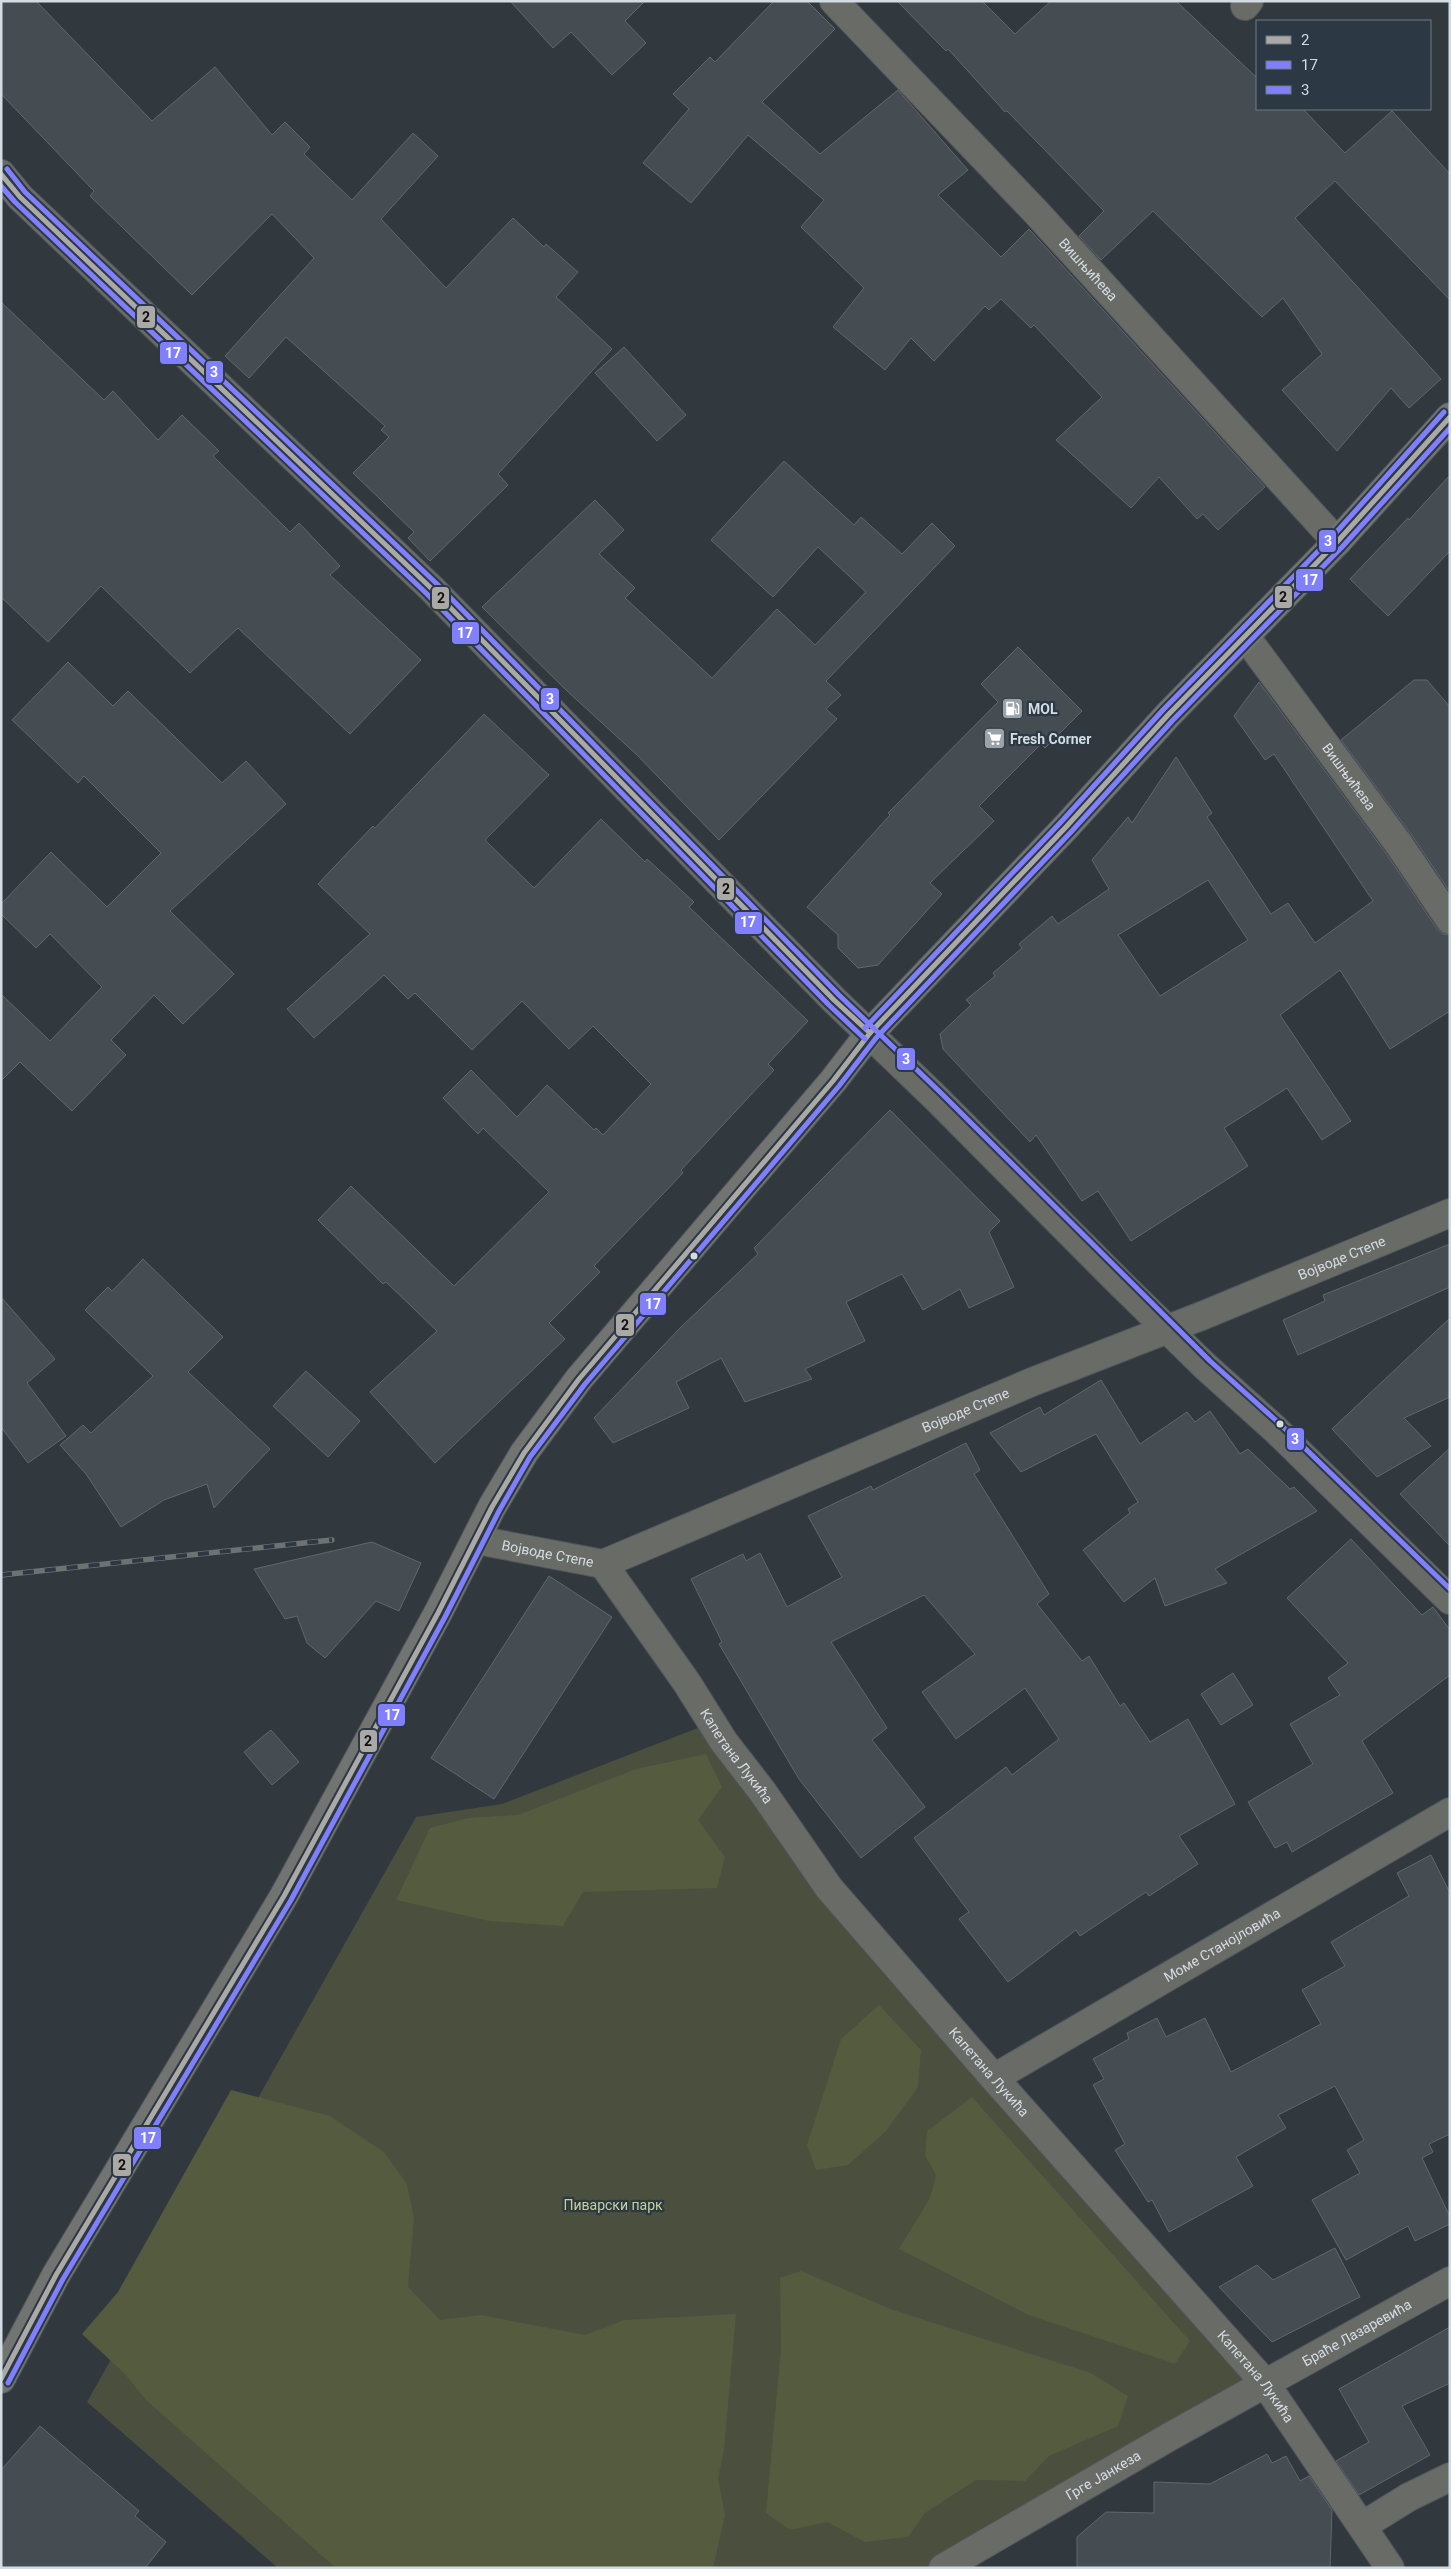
<svg xmlns="http://www.w3.org/2000/svg" width="1451" height="2569" font-family="Roboto,sans-serif">
<style>
.green{fill:#4b4f3d}
.forest{fill:#555b3f}
.building{fill:#464d52;stroke:#61676d;fill-rule:evenodd}
.lines{fill:none;stroke-linecap:round;stroke-linejoin:round}
.minor-casing{stroke:#4f565b;stroke-width:30}
.major-casing{stroke:#4f565b;stroke-width:30}
.minor{stroke:#696b67;stroke-width:28}
.major{stroke:#727471;stroke-width:28}
.rail-casing{stroke:#6d7272;stroke-width:5.5}
.rail{stroke:#2c3843;stroke-width:4;stroke-dasharray:11;stroke-linecap:butt}
.bus-1-casing{stroke:#2c3843;stroke-width:9}
.bus-2-casing{stroke:#2c3843;stroke-width:9}
.bus-3-casing{stroke:#2c3843;stroke-width:9}
.bus-1{stroke:#aba9a6;stroke-width:5}
.bus-2{stroke:#8080ff;stroke-width:5}
.bus-3{stroke:#8080ff;stroke-width:5}
.bus-dot{fill:#d4dce3;stroke:#2c3843;stroke-width:2}
.labels{text-anchor:middle;stroke-width:4.5;stroke-linejoin:round;paint-order:stroke}
.street-label{font-size:14px;fill:#d4dce3;stroke:#2c3843}
.poi-label{font-size:14px;font-weight:bold;fill:#d4dce3;stroke:#2c3843;text-anchor:start}
.park-label{font-size:14px;fill:#c6d194;stroke:#2c3843}
.line-badge{stroke:#2c3843;stroke-width:2}
.badge-label{font-size:14px;text-anchor:middle;font-weight:bold;fill:#fff}
.pale-badge-label{font-size:14px;text-anchor:middle;font-weight:bold;fill:#111}
</style>
<rect width="100%" height="100%" fill="#31383e"/>
<polygon class="green" points="703,1726 1253,2388 946,2568 278,2568 87,2402 416,1817 502,1804"/>
<g class="forest">
<polygon points="706,1754 722,1787 698,1820 725,1857 717,1888 583,1892 563,1926 489,1921 396,1900 430,1828 468,1818 518,1815 636,1769"/>
<polygon points="879,2005 921,2050 918,2087 886,2131 848,2165 816,2170 807,2145 841,2039"/>
<polygon points="231,2090 330,2116 384,2152 407,2184 414,2219 408,2287 440,2320 481,2315 585,2335 624,2320 736,2314 724,2450 718,2478 725,2515 713,2568 336,2568 146,2400 125,2374 82,2334 118,2292"/>
<polygon points="972,2097 1190,2341 1175,2364 1029,2315 899,2249 930,2198 936,2175 925,2155 927,2131"/>
<polygon points="801,2271 893,2310 1091,2373 1128,2396 1118,2426 1049,2456 1025,2481 976,2480 925,2513 908,2537 865,2542 827,2522 790,2530 766,2513 781,2348 780,2278"/>
</g>
<g class="building">
<polygon points="1,1 36,1 152,121 215,67 272,135 285,122 310,147 304,154 352,200 413,133 438,156 381,219 446,288 513,218 544,247 546,244 578,272 556,297 612,349 498,474 508,485 430,561 408,538 414,532 353,473 389,437 381,430 385,426 286,337 249,378 225,356 314,258 272,214 192,295 90,196 94,191 1,94"/>
<polygon points="510,1 645,1 625,21 646,43 612,75 571,32 553,48"/>
<polygon points="774,1 807,1 835,29 762,102 820,154 898,90 968,170 938,195 1001,257 1029,229 1265,487 1218,530 1203,514 1197,519 1159,477 1131,508 1056,440 1102,397 1034,325 1031,328 1001,299 989,310 985,306 934,361 911,338 885,370 833,327 864,288 801,227 824,200 748,135 691,203 643,163 689,109 673,94 710,57 715,62"/>
<polygon points="897,1 982,1 1015,34 1051,1 1176,1 1257,78 1257,109 1303,109 1345,153 1392,111 1450,174 1450,300 1335,181 1295,218 1441,379 1409,408 1391,388 1337,451 1282,390 1322,354 1283,298 1262,317 1153,211 1101,260 1079,236 1104,211 1007,111 1005,112 948,49 946,51"/>
<polygon points="1,302 104,400 113,391 158,440 182,415 219,451 213,456 290,532 299,523 340,566 330,575 421,660 350,734 238,628 190,673 101,586 48,642 1,597"/>
<polygon points="624,347 686,415 657,441 595,373"/>
<polygon points="784,461 854,525 861,517 902,554 932,523 955,546 826,681 841,695 826,709 837,719 719,840 637,755 566,690 482,607 595,500 624,530 599,554 635,588 625,598 712,678 777,609 815,645 866,592 818,547 773,597 711,540"/>
<polygon points="1450,475 1450,551 1388,616 1350,579 1408,518 1409,520"/>
<polygon points="1018,647 1082,711 1045,748 1041,744 979,806 994,821 930,883 942,894 878,965 858,968 838,948 838,935 807,907 890,815 888,813 998,702 981,684"/>
<polygon points="68,662 113,706 128,691 222,783 246,761 286,804 170,911 234,974 183,1024 154,995 111,1040 126,1055 72,1111 20,1062 1,1081 1,994 50,1041 102,987 50,934 36,948 1,914 1,904 51,852 107,907 161,853 84,776 78,783 12,720"/>
<polygon points="1414,680 1427,680 1450,707 1450,892 1411,834 1341,740"/>
<path d="M1259 682 1385 852 1437 929 1443 934 1450 935V1011L1390 1049 1340 970 1280 1015 1351 1121 1322 1140 1287 1088 1224 1128 1248 1166 1131 1241 1098 1191 1082 1201 1036 1135 1030 1142 943 1049 940 1034 971 1005 966 1000 995 976 993 973 1022 948 1019 944 1052 916 1058 924 1109 889 1092 860 1128 817 1132 823 1176 757 1212 813 1207 817 1271 914 1288 903 1315 943 1373 901 1274 754 1265 760 1234 716ZM1208 880 1248 940 1160 996 1118 935Z"/>
<polygon points="484,714 549,775 485,840 534,888 601,819 645,862 647,859 694,902 689,907 808,1021 768,1064 774,1070 681,1170 683,1173 594,1266 600,1272 549,1323 565,1339 435,1463 370,1392 437,1331 386,1282 383,1284 318,1220 351,1186 454,1286 549,1192 483,1128 478,1134 443,1098 471,1070 517,1117 547,1085 594,1130 596,1128 603,1135 651,1084 593,1026 569,1049 522,1001 472,1050 415,993 408,999 384,975 314,1038 287,1009 370,934 318,884 373,826 375,828"/>
<polygon points="890,1110 1000,1221 989,1232 1014,1287 969,1308 960,1289 923,1310 902,1274 846,1302 865,1341 805,1369 812,1379 745,1402 721,1358 676,1382 689,1408 613,1443 594,1418 681,1327 758,1254 754,1248"/>
<polygon points="1450,1244 1450,1287 1298,1355 1283,1320 1325,1301 1323,1295"/>
<polygon points="143,1259 223,1337 188,1372 270,1449 214,1508 207,1484 164,1500 121,1527 86,1474 60,1445 83,1425 91,1433 153,1376 85,1310 108,1287 112,1291"/>
<polygon points="1,1297 55,1359 27,1383 66,1436 28,1463 1,1427"/>
<polygon points="1450,1318 1450,1397 1404,1418 1431,1446 1377,1477 1332,1429"/>
<polygon points="306,1371 360,1421 328,1457 273,1406"/>
<polygon points="1101,1380 1140,1444 1187,1412 1195,1422 1210,1411 1240,1454 1248,1449 1290,1489 1294,1487 1317,1511 1215,1569 1227,1583 1165,1606 1155,1578 1124,1602 1083,1550 1130,1513 1128,1509 1138,1502 1096,1434 1021,1472 990,1433 1040,1407 1044,1415"/>
<polygon points="966,1443 980,1470 974,1474 1049,1594 1037,1604 1082,1661 1089,1656 1120,1706 1124,1703 1150,1742 1188,1719 1235,1804 1179,1836 1198,1864 1149,1896 1146,1892 1080,1936 1076,1930 1008,1982 959,1919 969,1912 914,1838 1006,1767 1012,1775 1059,1739 1025,1688 956,1739 922,1692 975,1654 924,1595 831,1642 887,1728 872,1740 925,1807 861,1858 799,1779 719,1644 722,1642 691,1579 743,1554 746,1561 760,1553 787,1607 842,1577 808,1516 871,1486 873,1490"/>
<polygon points="1450,1448 1450,1546 1400,1494"/>
<polygon points="1351,1539 1422,1615 1433,1607 1450,1630 1450,1675 1362,1741 1393,1793 1292,1852 1287,1842 1275,1848 1248,1802 1313,1764 1290,1724 1340,1695 1328,1678 1348,1663 1287,1598"/>
<polygon points="372,1542 421,1563 399,1611 376,1601 325,1658 307,1643 297,1616 285,1619 254,1569"/>
<polygon points="549,1576 612,1617 494,1799 431,1758"/>
<polygon points="1233,1673 1253,1705 1221,1725 1201,1694"/>
<polygon points="271,1730 299,1762 272,1785 244,1752"/>
<polygon points="1431,1855 1450,1893 1450,2134 1429,2144 1433,2152 1422,2158 1450,2217 1450,2224 1415,2241 1408,2226 1346,2260 1312,2200 1360,2173 1347,2150 1364,2140 1335,2086 1278,2115 1286,2128 1236,2157 1253,2186 1169,2232 1152,2200 1148,2202 1115,2150 1125,2144 1093,2085 1104,2079 1093,2059 1129,2039 1127,2033 1157,2018 1166,2037 1205,2018 1231,2072 1321,2024 1302,1990 1345,1966 1331,1942 1409,1896 1397,1873"/>
<polygon points="1335,2248 1360,2297 1272,2342 1219,2287 1257,2265 1273,2280"/>
<polygon points="1450,2327 1450,2383 1402,2406 1430,2455 1359,2495 1336,2461 1369,2442 1339,2389"/>
<polygon points="40,2426 139,2511 135,2516 166,2542 145,2568 1,2568 1,2470"/>
<polygon points="1267,2454 1272,2463 1286,2456 1300,2481 1309,2476 1332,2510 1330,2568 1077,2568 1077,2537 1106,2512 1154,2513 1154,2482 1210,2484"/>
</g>
<g class="lines">
<defs>
<g id="minor">
<path id="s1" d="M834 1 1035 211 1337 542"/>
<polyline points="1245,6 1249,1"/>
<polyline points="1,174 20,197 432,589 834,1000 935,1097 1122,1285 1205,1366 1275,1429 1450,1600"/>
<path id="s2" d="M1245 636 1398 843 1450 920"/>
<path id="s3" d="M477 1540 603 1564 1032 1382 1204 1315 1450 1213"/>
<path id="s4" d="M603 1564 687 1683 724 1742 762 1791 829 1888 994 2078 1265 2383 1390 2568"/>
<path id="s5" d="M994 2078 1450 1812"/>
<polyline points="1362,2526 1409,2497 1450,2477"/>
<path id="s6" d="M943 2568 1169 2437 1450 2281"/>
</g>
<polyline id="major" points="1,2379 56,2275 284,1896 438,1613 492,1507 524,1453 579,1379 833,1081 870,1033 1066,827 1168,715 1337,542 1450,417"/>
</defs>
<use href="#minor" class="minor-casing"/>
<use href="#major" class="major-casing"/>
<use href="#minor" class="minor"/>
<use href="#major" class="major"/>
<defs>
<polyline id="rail" points="1,1575 332,1540"/>
</defs>
<use href="#rail" class="rail-casing"/>
<use href="#rail" class="rail"/>
<defs>
<g id="bus-1">
<polyline points="1,174 20,197 432,589 834,1000 870,1033"/>
<polyline points="1,2379 56,2275 284,1896 438,1613 492,1507 524,1453 579,1379 833,1081 870,1033 1066,827 1168,715 1337,542 1450,417"/>
</g>
<g id="bus-2">
<polyline points="1,186 15,202 427,594 829,1005 865,1039"/>
<polyline points="8,2383 63,2279 291,1900 445,1617 499,1511 530,1457 585,1384 839,1086 876,1038 1071,832 1173,720 1342,547 1450,428"/>
</g>
<g id="bus-3">
<polyline points="7,169 25,192 437,584 839,995 940,1092 1210,1361 1280,1424 1450,1589"/>
<polyline points="865,1028 1061,822 1163,710 1332,537 1444,412"/>
</g>
</defs>
<use href="#bus-1" class="bus-1-casing"/>
<use href="#bus-2" class="bus-2-casing"/>
<use href="#bus-3" class="bus-3-casing"/>
<use href="#bus-1" class="bus-1"/>
<use href="#bus-2" class="bus-2"/>
<use href="#bus-3" class="bus-3"/>
</g>
<defs>
<symbol id="fuel-square" viewBox="-11 -11 22 22"><rect x="-9" y="-9" width="18" height="18" rx="4" fill="#9ba3a9" stroke="#2c3843"/><path d="M-5.5-6h7V0h2V4h1.3V-2.5L3-4.5l.8-.8L6-3V5H2.5V1h-1V6h-7ZM-4.2-4.7v3.2H.2V-4.7Z" fill="#fff"/></symbol>
<symbol id="supermarket-square" viewBox="-11 -11 22 22"><rect x="-9" y="-9" width="18" height="18" rx="4" fill="#9ba3a9" stroke="#2c3843"/><path d="M-6-5.5h2.5l.6 2H6L4.5 2H-2.5L-4.4-4H-6ZM-1.5 3.2a1.3 1.3 0 1 0 .1 0ZM3 3.2a1.3 1.3 0 1 0 .1 0Z" fill="#fff"/></symbol>
</defs>
<g fill-rule="evenodd">
<use href="#fuel-square" x="1000" y="696" width="25" height="25"/>
<use href="#supermarket-square" x="982" y="726" width="25" height="25"/>
</g>
<g class="bus-dot">
<circle cx="694" cy="1256" r="4.5"/>
<circle cx="1280" cy="1424" r="4.5"/>
</g>
<g class="labels">
<g class="street-label">
<text dy="5" stroke="none"><textPath href="#s1" startOffset="370">Вишњићева</textPath></text>
<text dy="5" stroke="none"><textPath href="#s2" startOffset="175">Вишњићева</textPath></text>
<text dy="5" stroke="none"><textPath href="#s3" startOffset="928">Војводе Степе</textPath></text>
<text dy="5" stroke="none"><textPath href="#s3" startOffset="522">Војводе Степе</textPath></text>
<text dy="5" stroke="none"><textPath href="#s3" startOffset="72">Војводе Степе</textPath></text>
<text dy="5" stroke="none"><textPath href="#s4" startOffset="234">Капетана Лукића</textPath></text>
<text dy="5" stroke="none"><textPath href="#s5" startOffset="264">Моме Станојловића</textPath></text>
<text dy="5" stroke="none"><textPath href="#s4" startOffset="639">Капетана Лукића</textPath></text>
<text dy="5" stroke="none"><textPath href="#s6" startOffset="476">Браће Лазаревића</textPath></text>
<text dy="5" stroke="none"><textPath href="#s4" startOffset="1044">Капетана Лукића</textPath></text>
<text dy="5" stroke="none"><textPath href="#s6" startOffset="185">Грге Јанкеза</textPath></text>
</g>
<g class="poi-label">
<text x="1028" y="714">MOL</text>
<text x="1010" y="744">Fresh Corner</text>
</g>
<g class="park-label">
<text x="613" y="2210">Пиварски парк</text>
</g>
</g>
<g class="line-badge">
<rect x="136" y="305" width="20" height="24" rx="5" fill="#aba9a6"/>
<rect x="159" y="341" width="29" height="24" rx="5" fill="#8080ff"/>
<rect x="205" y="360" width="19" height="24" rx="5" fill="#8080ff"/>
<rect x="1318" y="529" width="19" height="24" rx="5" fill="#8080ff"/>
<rect x="1295" y="568" width="29" height="24" rx="5" fill="#8080ff"/>
<rect x="1274" y="585" width="19" height="24" rx="5" fill="#aba9a6"/>
<rect x="431" y="586" width="19" height="24" rx="5" fill="#aba9a6"/>
<rect x="451" y="621" width="29" height="24" rx="5" fill="#8080ff"/>
<rect x="540" y="687" width="20" height="24" rx="5" fill="#8080ff"/>
<rect x="716" y="877" width="19" height="24" rx="5" fill="#aba9a6"/>
<rect x="734" y="911" width="29" height="24" rx="5" fill="#8080ff"/>
<rect x="896" y="1047" width="20" height="24" rx="5" fill="#8080ff"/>
<rect x="639" y="1292" width="28" height="24" rx="5" fill="#8080ff"/>
<rect x="615" y="1313" width="20" height="24" rx="5" fill="#aba9a6"/>
<rect x="1286" y="1427" width="19" height="24" rx="5" fill="#8080ff"/>
<rect x="377" y="1703" width="29" height="24" rx="5" fill="#8080ff"/>
<rect x="359" y="1729" width="19" height="24" rx="5" fill="#aba9a6"/>
<rect x="133" y="2126" width="29" height="24" rx="5" fill="#8080ff"/>
<rect x="112" y="2153" width="20" height="24" rx="5" fill="#aba9a6"/>
</g>
<g class="badge-label">
<text x="173" y="358">17</text>
<text x="214" y="377">3</text>
<text x="1328" y="546">3</text>
<text x="1310" y="585">17</text>
<text x="465" y="638">17</text>
<text x="550" y="704">3</text>
<text x="748" y="927">17</text>
<text x="906" y="1064">3</text>
<text x="653" y="1309">17</text>
<text x="1295" y="1444">3</text>
<text x="392" y="1720">17</text>
<text x="148" y="2143">17</text>
</g>
<g class="pale-badge-label">
<text x="146" y="322">2</text>
<text x="1283" y="602">2</text>
<text x="441" y="603">2</text>
<text x="726" y="894">2</text>
<text x="625" y="1330">2</text>
<text x="368" y="1746">2</text>
<text x="122" y="2170">2</text>
</g>
<rect width="1451" height="2569" fill="none" stroke="#d4dce3" stroke-width="5"/>
<rect x="1256" y="20" width="175" height="90" fill="#2c3843" stroke="#6f7a83"/>
<rect x="1266" y="36" width="25" height="8" fill="#aba9a6" stroke="#6f7a83"/>
<text x="1301" y="45" font-size="15" fill="#d4dce3">2</text>
<rect x="1266" y="61" width="25" height="8" fill="#8080ff" stroke="#6f7a83"/>
<text x="1301" y="70" font-size="15" fill="#d4dce3">17</text>
<rect x="1266" y="86" width="25" height="8" fill="#8080ff" stroke="#6f7a83"/>
<text x="1301" y="95" font-size="15" fill="#d4dce3">3</text>
</svg>
